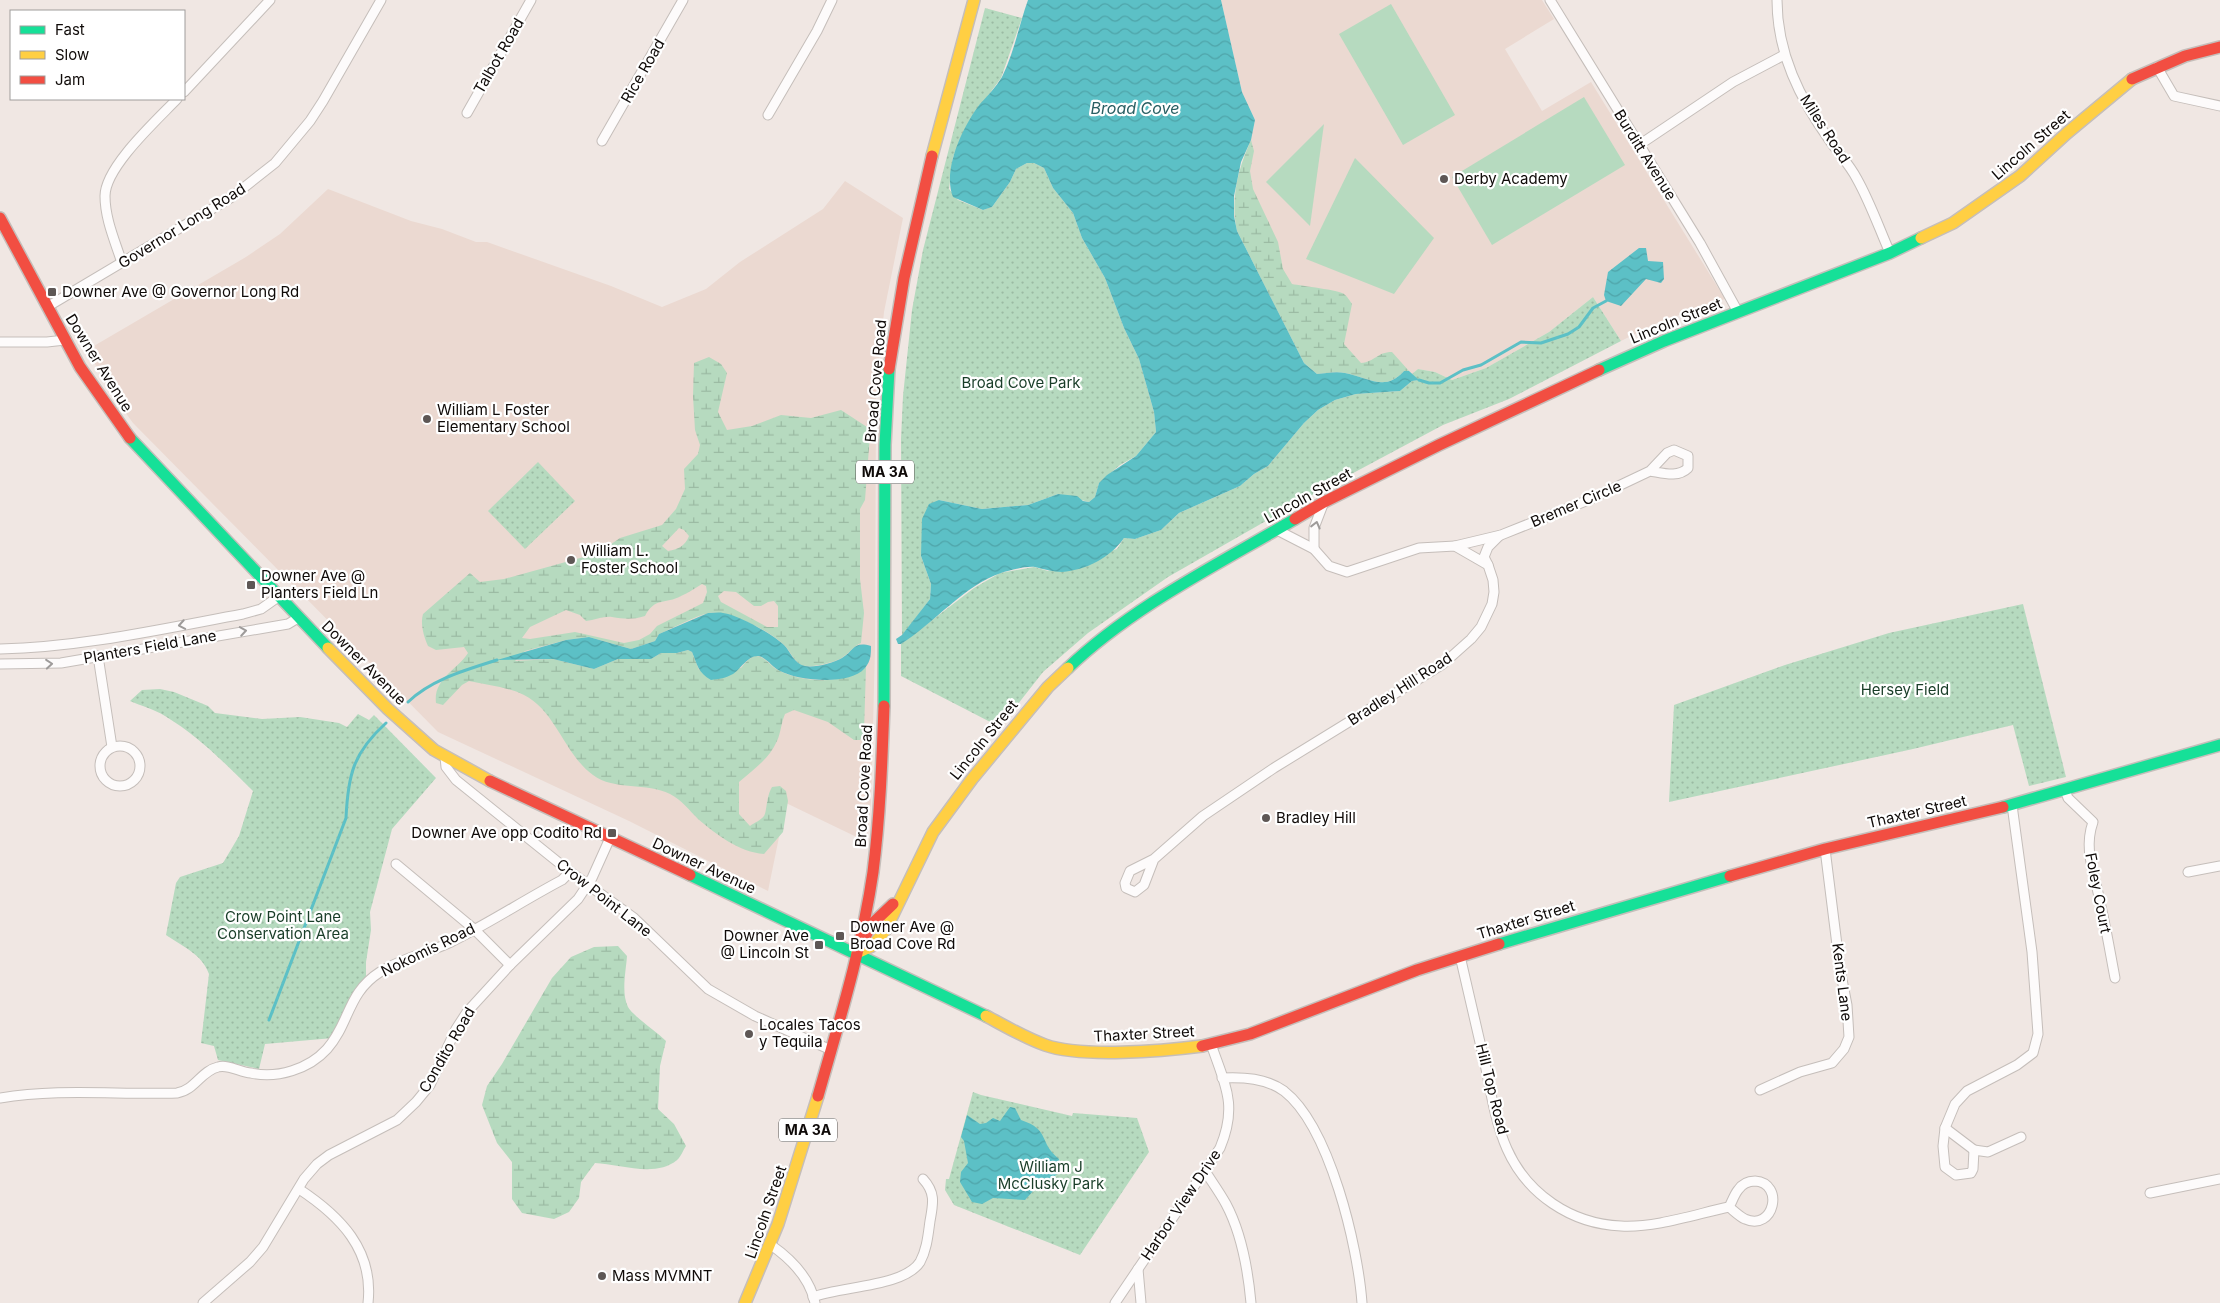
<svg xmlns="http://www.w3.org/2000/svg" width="2220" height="1303" font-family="Inter,sans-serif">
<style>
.built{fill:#ebd9d1}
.grass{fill:#b6dabf}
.wetland{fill:url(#wetland-marsh);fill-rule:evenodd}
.park{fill:url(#park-dots)}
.water{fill:url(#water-waves)}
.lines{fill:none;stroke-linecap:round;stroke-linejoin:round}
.stream{stroke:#5cc0c6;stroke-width:3}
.street-casing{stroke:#c5beba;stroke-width:11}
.fast-casing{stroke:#c5beba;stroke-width:14}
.slow-casing{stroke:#c5beba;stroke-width:14}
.jam-casing{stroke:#c5beba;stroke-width:14}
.street{stroke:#fdfbfb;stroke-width:9}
.fast{stroke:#16e098;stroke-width:11}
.slow{stroke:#ffcf43;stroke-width:11}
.jam{stroke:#f24e42;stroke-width:11}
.oneway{stroke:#9e9b9a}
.poi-dot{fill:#5e5755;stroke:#fff;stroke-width:2}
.labels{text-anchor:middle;stroke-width:4.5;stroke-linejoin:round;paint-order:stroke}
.shield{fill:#fff;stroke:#575452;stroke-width:1}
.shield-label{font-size:14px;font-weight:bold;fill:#0f0a08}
.street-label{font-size:15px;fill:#0f0a08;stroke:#fff}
.poi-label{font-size:15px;fill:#0f0a08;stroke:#fff;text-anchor:start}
.park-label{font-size:15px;fill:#193d28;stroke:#fff}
.water-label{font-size:16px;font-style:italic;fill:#295f63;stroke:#fff}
</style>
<defs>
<pattern id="wetland-marsh" width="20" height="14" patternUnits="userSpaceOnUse" patternTransform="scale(1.25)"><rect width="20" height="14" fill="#b6dabf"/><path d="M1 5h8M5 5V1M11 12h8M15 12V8" fill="none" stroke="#9bbaa3"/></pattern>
<pattern id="park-dots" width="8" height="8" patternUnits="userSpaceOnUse" patternTransform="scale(1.25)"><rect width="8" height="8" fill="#b6dabf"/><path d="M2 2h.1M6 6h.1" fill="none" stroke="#9bbaa3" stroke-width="1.8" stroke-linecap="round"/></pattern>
<pattern id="water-waves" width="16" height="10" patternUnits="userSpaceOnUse" patternTransform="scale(1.25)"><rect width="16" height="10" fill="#5cc0c6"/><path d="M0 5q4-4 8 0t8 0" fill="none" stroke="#4fa4a9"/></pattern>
</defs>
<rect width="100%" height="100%" fill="#f0e7e3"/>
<g class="built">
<polygon points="1221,0 1542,0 1554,19 1505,49 1542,111 1591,82 1725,299 1659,322 1621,341 1593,297 1549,332 1486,368 1452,380 1435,372 1418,369 1412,374 1409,371 1366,379 1343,372 1317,374 1289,335 1266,291 1234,216 1255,120 1242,92"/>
<polygon points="845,181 903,218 884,312 876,392 875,649 871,802 867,842 786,803 768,891 629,821 438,732 133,423 114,397 87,350 246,257 280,234 328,189 411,221 442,229 476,242 487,242 611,286 662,307 706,289 740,262 823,209"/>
</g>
<g class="grass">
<polygon points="1391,4 1455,115 1403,145 1339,34"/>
<polygon points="1584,97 1625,165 1492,245 1452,177"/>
<polygon points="1324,124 1310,226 1266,182"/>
<polygon points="1355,158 1434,238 1394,294 1306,259"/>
</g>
<g class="wetland">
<path d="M1251 140 1254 151 1250 171 1253 189 1278 242 1283 269 1292 284C1302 286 1339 290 1344 294 1347 296 1350 301 1352 304L1344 344 1361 363C1375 362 1377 352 1392 352L1409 371H1404C1385 392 1370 378 1345 373 1337 371 1326 373 1317 374L1304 363 1237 231C1230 199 1238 169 1251 140Z"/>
<path d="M709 357 721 364 727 373 718 412 727 430 752 426 781 415 811 418 841 410 867 427 870 435 865 500 860 509V579L864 613 861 643C854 646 850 652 843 657 837 662 814 667 806 666 795 665 792 653 785 646 771 631 729 610 709 613 694 616 674 628 659 634L655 641 631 649 589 637 566 640 525 651 515 661 553 659 594 669 618 659H651L661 653H677L688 650 692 652 699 670 741 668C745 663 749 658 755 656 764 655 771 667 778 670 801 683 845 685 866 667L864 732 860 740H854L828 722 794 710 785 714C781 723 781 732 777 741 769 759 754 769 739 782V814L750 826C754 823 761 820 764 816 767 812 766 797 772 787L780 786 786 791 788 801 783 832 764 854C739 852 717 835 698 819 689 810 682 800 670 794 647 782 614 791 593 775 564 754 556 711 524 695 508 687 487 685 469 681L462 685 443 705 436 703C433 679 457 670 468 653L464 647 436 650 428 646C424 637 420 624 423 614L470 573 480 582 504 579 598 553 620 538 662 525 676 509 685 489 684 469 698 454 700 445 695 430 693 396 694 363ZM679 528 684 530 689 536C685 546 679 549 668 551L662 546ZM702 584 706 586 707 592 703 603 657 626 650 634 639 640 624 643 575 632 530 639 522 638 530 627 566 610 580 615 586 621C595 620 604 616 612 617 624 619 632 620 645 616 656 596 665 605 681 596 688 593 695 588 702 584ZM724 591 736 592 754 606H761L768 602 774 601 778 606V627H767L721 602 718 596Z"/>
<path d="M618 946 627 956C626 971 621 993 628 1007 632 1015 657 1032 666 1041L660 1066 658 1109 674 1124 686 1146C683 1150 681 1157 677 1160 656 1178 619 1164 595 1163L581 1182 579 1198 569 1212 554 1219 522 1213 512 1199V1162L497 1143 482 1105 487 1086 502 1064 552 978 571 957 594 947Z"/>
</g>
<g class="park">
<polygon points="985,8 1022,18 1001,78 970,120 953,157 949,189 958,200 983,210 992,207 1010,182 1016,169 1027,163 1034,163 1044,168 1053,188 1073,213 1082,238 1105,278 1124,328 1139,359 1154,412 1156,432 1136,456 1120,465 1099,483 1095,497 1089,502 1058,494 1028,505 982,509 939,500 921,556 931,584 930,599 902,636 901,439 903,396 912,310 923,250"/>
<polygon points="1593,297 1621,341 1509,399 1443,425 1299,502 1168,577 1088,633 1043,672 1000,727 901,676 901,644 974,588 1000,573 1034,567 1048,571 1117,549 1124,538 1135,539 1161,530 1179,513 1240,486 1254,474 1268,466 1304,423 1318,410 1335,400 1356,394 1400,391 1412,381 1418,380 1412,374 1418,369 1435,372 1452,380 1486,368 1549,332"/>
<polygon points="538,462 575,501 525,549 488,511"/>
<polygon points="2023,604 2066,777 2029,786 2013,725 1913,749 1669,802 1674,705 1785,665 1889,633"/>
<path d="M160 689 174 692 208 706 215 713 262 719 300 717 339 723 347 727 358 714 369 720 374 715 436 778 392 829 370 912 371 930 366 962V976L333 1038 265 1044 259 1069 218 1060 214 1046 201 1043 209 974C202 954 182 946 166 935L176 883 180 877 223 863 239 836 253 791C226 764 198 736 165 716 154 709 141 706 130 701L142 690Z"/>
<polygon points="973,1092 981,1095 1072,1116 1073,1113 1137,1118 1149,1152 1080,1255 954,1205 945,1190 946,1179 949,1179"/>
</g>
<g class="water">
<path d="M1028 0H1221L1242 92 1255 120 1251 140 1241 162 1234 196V216L1237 231 1304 363 1317 374C1326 373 1337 371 1345 373 1370 378 1385 392 1404 371H1409L1419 380 1412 381 1400 391 1356 394 1335 400 1318 410 1304 423 1268 466 1254 474 1240 486 1179 513 1161 530 1135 539 1124 538C1110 558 1086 570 1062 572 1053 572 1044 569 1035 567 1026 566 1010 570 1001 573 966 584 933 624 901 644H898L896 639 902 635 930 599 931 584 921 556 922 519 929 504 939 500 982 509 1004 507 1028 505 1058 494 1077 496 1083 501 1089 502 1095 497 1099 483 1107 475 1136 456 1156 432 1154 412 1139 359 1124 328 1105 278 1082 238 1073 213 1053 188 1044 168 1034 163H1027L1016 169 1010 182 992 207 983 210 953 197C942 170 963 126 980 104 988 95 996 87 1002 77 1014 53 1019 25 1028 0Z"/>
<polygon points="1639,248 1646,248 1648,261 1663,262 1664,279 1661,283 1646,279 1621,306 1606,301 1604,295 1608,272"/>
<path d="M708 613C713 613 719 612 723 613 739 615 772 634 784 645 791 652 794 664 805 666 814 668 834 663 842 658 855 650 853 641 871 646 871 654 871 661 865 668 850 686 799 681 780 671 773 668 766 657 758 656 747 656 741 669 733 674 726 678 719 679 711 680 698 673 697 664 692 652L688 650 677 653H661L651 659H618L594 669 553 659 497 660 566 640 589 637 631 649 655 641 659 634Z"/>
<path d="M1010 1107 1015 1108 1021 1120C1051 1130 1038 1142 1059 1159L1058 1173 1047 1183 1034 1190 1025 1200 993 1198 982 1204 972 1202 960 1182 961 1172 968 1163 964 1141 961 1137 967 1115 980 1124 986 1123 993 1118 1000 1121Z"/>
</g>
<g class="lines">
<g class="stream">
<polyline points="1419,380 1429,383 1440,383 1463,370 1481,365 1521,342 1541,343 1568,334 1579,327 1593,308 1606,301"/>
<path d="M408 702C432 679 466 670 497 660"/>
<path d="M269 1020 346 818C348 775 353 753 386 723"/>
</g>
<defs>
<g id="street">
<polyline points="1550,0 1700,243 1738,312"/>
<path d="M1777 0C1777 53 1800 99 1830 141 1839 154 1850 165 1857 179 1870 202 1879 228 1890 253"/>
<polyline points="2157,67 2174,96 2220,106"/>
<polyline points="184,92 270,0"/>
<polyline points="467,113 531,0"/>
<polyline points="768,115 817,31 832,0"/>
<polyline points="602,141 683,0"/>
<polyline points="1639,145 1733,82 1784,55"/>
<path d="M122 263C115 241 105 219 105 196 105 167 157 120 177 99"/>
<polyline points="47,307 232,197 275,163 310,121 323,101 381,0"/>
<polyline points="0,342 47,342 65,340"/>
<path d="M1455 546 1501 535 1591 499 1650 471 1667 453 1674 450 1688 456V468C1678 478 1663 473 1650 471"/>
<polyline points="1314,549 1314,528 1324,502"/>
<polyline points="1488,565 1484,557 1488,547 1499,536"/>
<path d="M0 649C82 647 162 629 243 614L261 609 278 597"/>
<polyline points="98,656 112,747"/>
<polyline points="0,664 61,663 288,624 298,618"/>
<circle cx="120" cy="766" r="20"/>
<polyline points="445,757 446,767 456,780 569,871 634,918 708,989 755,1016 831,1050"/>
<path d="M2065 790 2068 798 2093 822C2083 850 2095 874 2100 902 2106 927 2110 952 2115 978"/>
<polyline points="2012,805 2032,952 2038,1034 2033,1053 2017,1065 1967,1091 1955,1104 1945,1128 1943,1146 1945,1167 1956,1175 1971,1173 1973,1169 1974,1150 1988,1152 2021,1137"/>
<polyline points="1154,859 1130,871 1125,883 1126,888 1135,892 1144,885 1154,859 1203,816 1274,768 1443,664 1471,639 1481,627 1492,604 1494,592 1493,580 1488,565 1455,546 1419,548 1347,572 1329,566 1314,549 1277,530"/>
<polyline points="396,864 474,929 510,965"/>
<polyline points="2188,872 2220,866"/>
<path d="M1460 956C1468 992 1477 1028 1485 1064 1491 1092 1495 1122 1507 1149 1527 1194 1571 1224 1621 1226 1655 1228 1696 1214 1729 1207 1734 1211 1740 1217 1745 1219 1774 1232 1785 1183 1755 1181 1748 1181 1742 1184 1738 1190 1734 1195 1732 1202 1729 1207"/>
<path d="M1222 1078C1243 1077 1266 1078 1284 1091 1330 1127 1358 1247 1362 1303"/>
<polyline points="1760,1090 1800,1072 1832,1063 1844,1049 1849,1037 1847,1005 1840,969 1825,849"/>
<path d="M0 1098C59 1088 118 1095 177 1093 195 1090 201 1071 218 1067 228 1064 240 1072 251 1073 277 1079 309 1069 327 1049 350 1023 347 993 380 972 404 957 425 954 449 943 488 924 524 900 562 880L570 872"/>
<polyline points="1945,1128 1974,1150"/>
<path d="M1205 1171C1212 1182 1220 1193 1226 1204 1242 1234 1248 1270 1251 1303"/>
<path d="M299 1189C340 1216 374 1250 368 1303"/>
<polyline points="2150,1193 2220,1179"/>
<path d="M771 1245C791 1259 810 1278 815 1303"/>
<polyline points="1138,1269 1141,1303"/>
<path d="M813 1297C841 1286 904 1287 920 1262 927 1249 928 1235 930 1221 933 1204 936 1193 923 1179"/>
<polyline points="203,1303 250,1262 263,1247 304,1179 317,1164 329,1155 397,1120 416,1102 430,1085 456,1029 467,1012 510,965 578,899 592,878 610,838"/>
<path d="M1115 1303 1220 1148C1238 1105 1225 1085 1211 1044"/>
</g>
<g id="fast">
<polyline points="1599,370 1664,341 1890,253 1921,238"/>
<polyline points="130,438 328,648"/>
<path d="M1068 668C1133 606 1217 565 1295 519"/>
<polyline points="884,706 885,445 889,369"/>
<polyline points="2003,807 2220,745"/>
<polyline points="690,875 986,1016"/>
<polyline points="1499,944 1730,876"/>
</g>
<g id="slow">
<polyline points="932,156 974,0"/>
<polyline points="1921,238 1953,223 2020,176 2067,133 2132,79"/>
<polyline points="328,648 388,709 434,750 490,781"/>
<polyline points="857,953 872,946 885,931 933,832 972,779 1048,687 1068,668"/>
<path d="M986 1016C1005 1026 1025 1038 1045 1045 1081 1058 1163 1051 1202 1046"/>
<polyline points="745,1303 778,1224 818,1096"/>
</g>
<g id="jam">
<polyline points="2132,79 2185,56 2220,47"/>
<polyline points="0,218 80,367 130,438"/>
<polyline points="889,369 904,278 932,156"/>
<polyline points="1295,519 1324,502 1439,445 1599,370"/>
<polyline points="490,781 690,875"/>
<polyline points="1730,876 1825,849 2003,807"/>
<polyline points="861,944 872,924 893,904"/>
<polyline points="1202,1046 1250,1034 1417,970 1499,944"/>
<path d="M818 1096C839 1022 862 948 873 872 880 817 882 761 884 706"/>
</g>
</defs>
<use href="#street" class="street-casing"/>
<use href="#fast" class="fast-casing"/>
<use href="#slow" class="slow-casing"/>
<use href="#jam" class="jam-casing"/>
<use href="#street" class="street"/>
<use href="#fast" class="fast"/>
<use href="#slow" class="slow"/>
<use href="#jam" class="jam"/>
</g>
<defs><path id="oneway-chevron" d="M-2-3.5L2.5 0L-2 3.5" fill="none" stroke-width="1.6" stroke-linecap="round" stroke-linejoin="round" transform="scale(1.25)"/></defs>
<g class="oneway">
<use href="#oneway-chevron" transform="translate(1316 525) rotate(-76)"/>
<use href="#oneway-chevron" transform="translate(182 625) rotate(170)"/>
<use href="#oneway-chevron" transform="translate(243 631) rotate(-9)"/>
<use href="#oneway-chevron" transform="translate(49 664) rotate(-5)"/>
</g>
<g class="poi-dot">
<circle cx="1444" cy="179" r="5"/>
<rect x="47" y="287" width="10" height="10" rx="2.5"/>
<circle cx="427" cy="419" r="5"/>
<circle cx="571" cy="560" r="5"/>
<rect x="246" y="580" width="10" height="10" rx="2.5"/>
<circle cx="1266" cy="818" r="5"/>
<rect x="607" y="828" width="10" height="10" rx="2.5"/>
<rect x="835" y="931" width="10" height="10" rx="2.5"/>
<rect x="814" y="940" width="10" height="10" rx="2.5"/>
<circle cx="749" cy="1034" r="5"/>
<circle cx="602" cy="1276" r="5"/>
</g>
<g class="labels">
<g class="shield">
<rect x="856" y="460.5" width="58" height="23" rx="4"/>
<rect x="779" y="1118.5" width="58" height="23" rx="4"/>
</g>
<g class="shield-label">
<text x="885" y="477">MA 3A</text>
<text x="808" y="1135">MA 3A</text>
</g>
<g class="street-label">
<text transform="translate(499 56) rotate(-60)" y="5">Talbot Road</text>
<text transform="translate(643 71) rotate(-60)" y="5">Rice Road</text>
<text transform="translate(1825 129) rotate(57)" y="5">Miles Road</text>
<text transform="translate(2031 145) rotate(-41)" y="5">Lincoln Street</text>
<text transform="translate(1645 155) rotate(58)" y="5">Burditt Avenue</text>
<text transform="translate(182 226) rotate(-32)" y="5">Governor Long Road</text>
<text transform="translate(1676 321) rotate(-22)" y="5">Lincoln Street</text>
<text transform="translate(99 363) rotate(58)" y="5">Downer Avenue</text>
<text transform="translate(876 381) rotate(-85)" y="5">Broad Cove Road</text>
<text transform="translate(1308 496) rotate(-29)" y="5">Lincoln Street</text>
<text transform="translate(1576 504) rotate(-23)" y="5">Bremer Circle</text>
<text transform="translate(150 647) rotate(-10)" y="5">Planters Field Lane</text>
<text transform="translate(364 663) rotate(45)" y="5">Downer Avenue</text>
<text transform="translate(1400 689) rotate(-33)" y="5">Bradley Hill Road</text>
<text transform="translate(984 740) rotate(-51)" y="5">Lincoln Street</text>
<text transform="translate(864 786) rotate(-87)" y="5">Broad Cove Road</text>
<text transform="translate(1917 812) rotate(-13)" y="5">Thaxter Street</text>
<text transform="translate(704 866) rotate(25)" y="5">Downer Avenue</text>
<text transform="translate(2098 893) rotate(79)" y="5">Foley Court</text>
<text transform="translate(604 898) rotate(38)" y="5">Crow Point Lane</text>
<text transform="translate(1526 920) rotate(-17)" y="5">Thaxter Street</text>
<text transform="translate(428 950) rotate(-26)" y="5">Nokomis Road</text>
<text transform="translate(1842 982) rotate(83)" y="5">Kents Lane</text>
<text transform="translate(1144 1034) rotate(-3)" y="5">Thaxter Street</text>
<text transform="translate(447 1050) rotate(-60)" y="5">Condito Road</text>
<text transform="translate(1492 1089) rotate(76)" y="5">Hill Top Road</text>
<text transform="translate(1181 1205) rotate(-56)" y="5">Harbor View Drive</text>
<text transform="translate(766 1212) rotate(-71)" y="5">Lincoln Street</text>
</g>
<g class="poi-label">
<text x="1454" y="184">Derby Academy</text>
<text x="62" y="297">Downer Ave @ Governor Long Rd</text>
<text x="437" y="415">William L Foster<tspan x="437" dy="17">Elementary School</tspan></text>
<text x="581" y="556">William L.<tspan x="581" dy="17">Foster School</tspan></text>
<text x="261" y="581">Downer Ave @<tspan x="261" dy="17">Planters Field Ln</tspan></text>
<text x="1276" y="823">Bradley Hill</text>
<text x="602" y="838" text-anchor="end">Downer Ave opp Codito Rd</text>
<text x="850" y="932">Downer Ave @<tspan x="850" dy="17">Broad Cove Rd</tspan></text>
<text x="809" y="941" text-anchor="end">Downer Ave<tspan x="809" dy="17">@ Lincoln St</tspan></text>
<text x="759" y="1030">Locales Tacos<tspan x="759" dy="17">y Tequila</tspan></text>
<text x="612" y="1281">Mass MVMNT</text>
</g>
<g class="park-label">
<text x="1021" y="388">Broad Cove Park</text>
<text x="1905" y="695">Hersey Field</text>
<text x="283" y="922">Crow Point Lane<tspan x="283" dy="17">Conservation Area</tspan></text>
<text x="1051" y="1172">William J<tspan x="1051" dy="17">McClusky Park</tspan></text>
</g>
<g class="water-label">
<text x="1135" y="114">Broad Cove</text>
</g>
</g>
<rect x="10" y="10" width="175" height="90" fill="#ffffff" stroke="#9f9d9c"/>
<rect x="20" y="26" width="25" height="8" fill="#16e098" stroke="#9f9d9c"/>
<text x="55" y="35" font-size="15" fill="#0f0a08">Fast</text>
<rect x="20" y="51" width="25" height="8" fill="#ffcf43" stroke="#9f9d9c"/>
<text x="55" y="60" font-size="15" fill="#0f0a08">Slow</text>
<rect x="20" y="76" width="25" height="8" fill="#f24e42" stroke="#9f9d9c"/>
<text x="55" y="85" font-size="15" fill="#0f0a08">Jam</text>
</svg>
